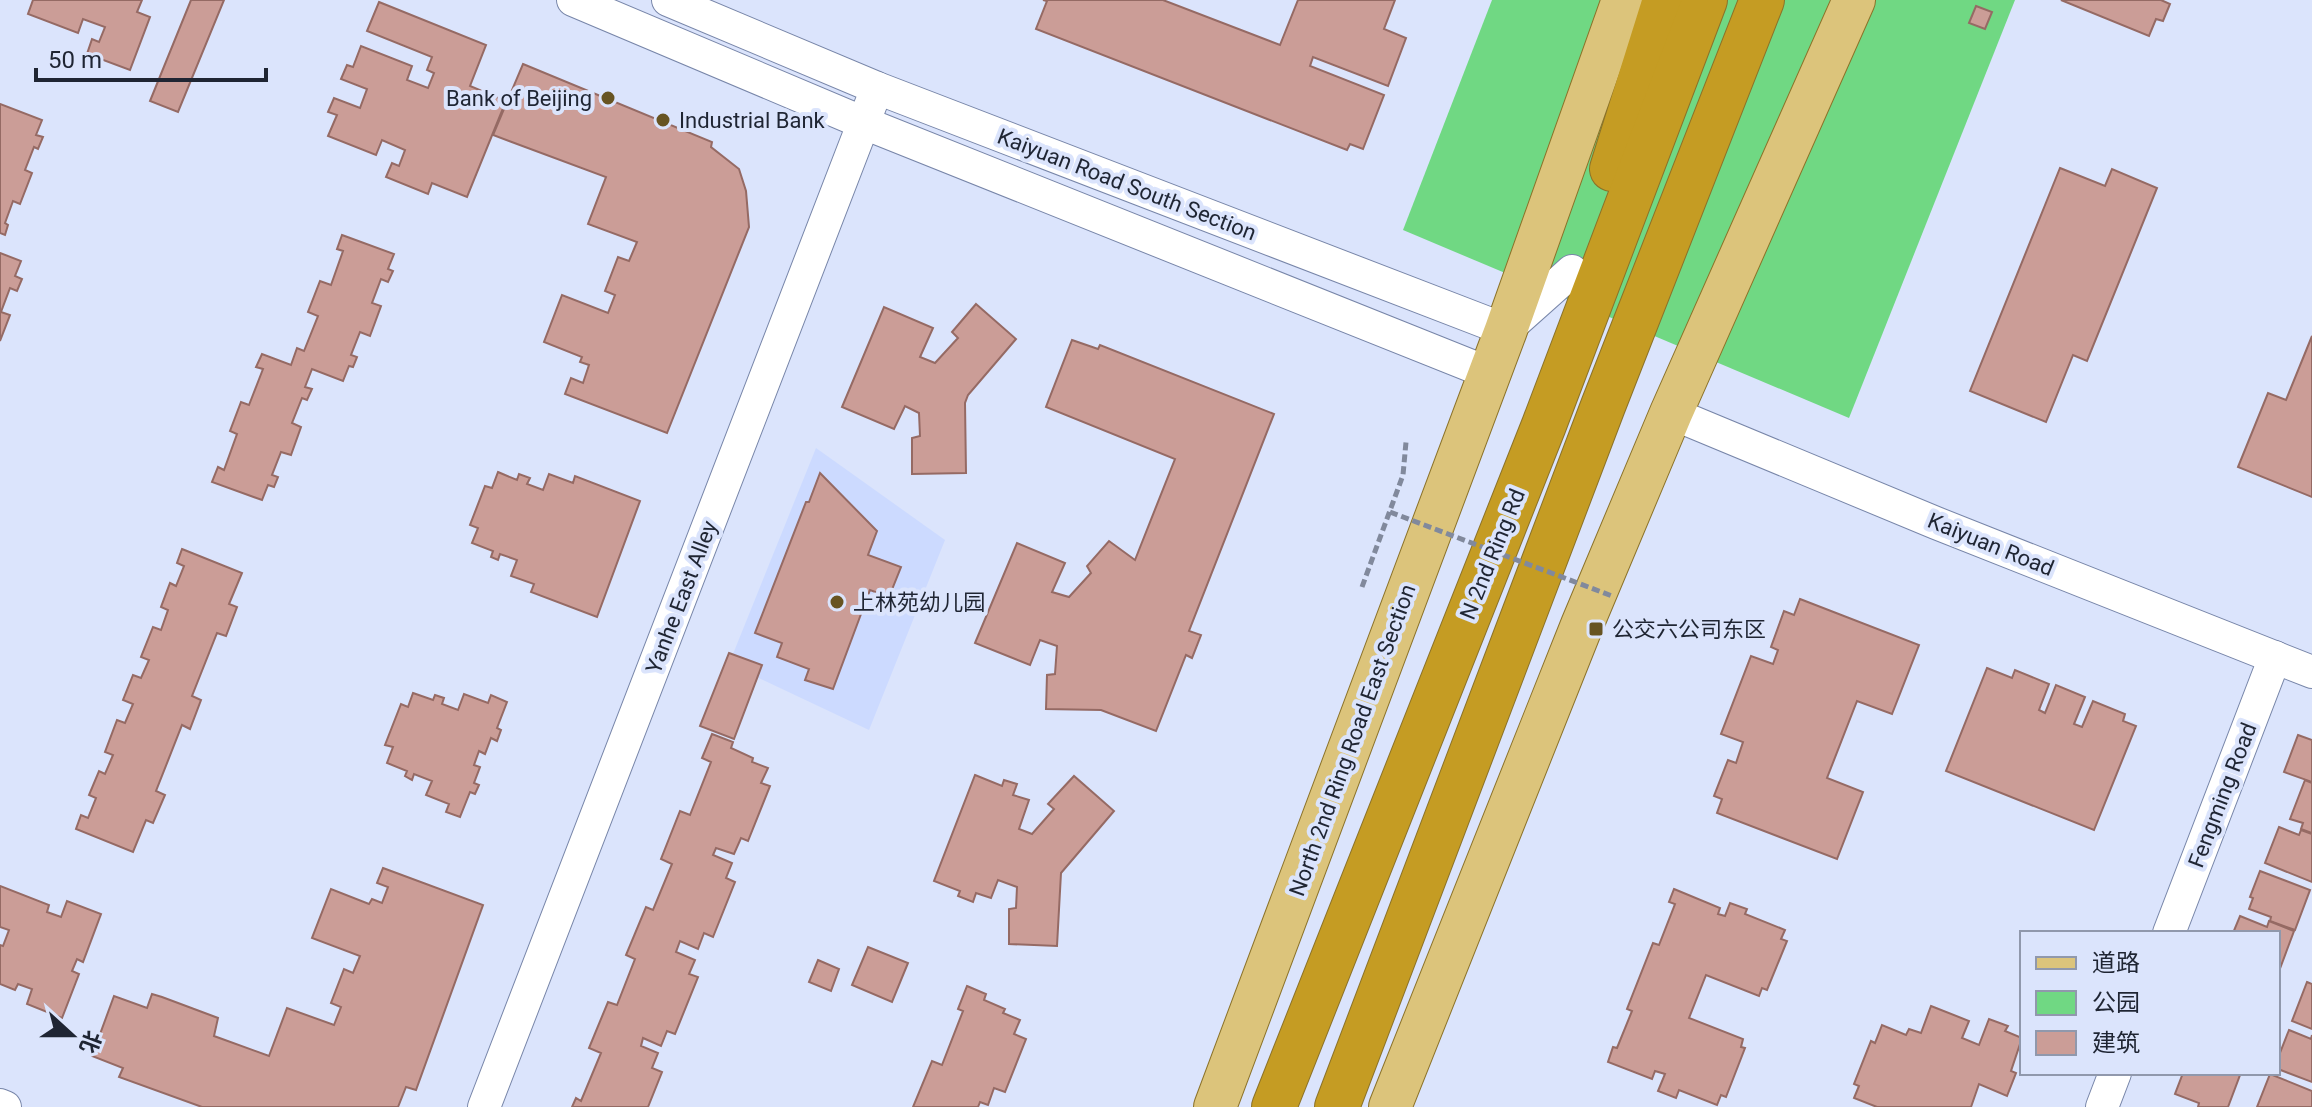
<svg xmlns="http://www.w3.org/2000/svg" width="2312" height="1107" font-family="Roboto,'Noto Sans SC',sans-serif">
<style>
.built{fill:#ccdaff}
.green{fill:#70d883}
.building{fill:#cb9d97;stroke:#956a64;stroke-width:2}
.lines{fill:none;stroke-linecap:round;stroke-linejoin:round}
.minor-casing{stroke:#7886a9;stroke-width:34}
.major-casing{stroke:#8b7229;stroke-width:44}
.highway-casing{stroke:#8b7229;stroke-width:46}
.path{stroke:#81899c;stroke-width:5;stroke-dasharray:8 4;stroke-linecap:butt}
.minor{stroke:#fff;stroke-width:32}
.major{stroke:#dcc47b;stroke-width:42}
.highway{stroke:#c59c23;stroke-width:44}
.path-bridge{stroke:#81899c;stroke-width:5;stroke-dasharray:8 4;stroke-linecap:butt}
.poi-dot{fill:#675422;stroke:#dbe4fc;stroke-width:3}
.labels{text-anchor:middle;stroke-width:8;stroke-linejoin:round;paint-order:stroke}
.poi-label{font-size:22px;fill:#1f2533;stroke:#dbe4fc;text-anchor:start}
.street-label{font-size:22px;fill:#1f2533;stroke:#dbe4fc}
</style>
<rect width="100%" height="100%" fill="#dbe4fc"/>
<polygon class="built" points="816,448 945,540 869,730 729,664"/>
<polygon class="green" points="1492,0 2015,0 1849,418 1403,230"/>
<g class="building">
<polygon points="33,0 142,0 137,12 150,17 130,70 87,54 92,39 99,42 105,27 83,19 78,33 28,14"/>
<polygon points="191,0 224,0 178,112 150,101"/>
<polygon points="1043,0 1163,0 1280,45 1298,0 1395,0 1384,29 1406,38 1388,86 1313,57 1310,66 1384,95 1363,149 1350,144 1347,150 1036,29 1047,1"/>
<polygon points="2061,0 2161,0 2170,4 2163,21 2156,19 2149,36"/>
<polygon points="379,2 486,45 470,86 506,101 467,197 432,183 428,194 386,177 392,163 399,166 405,150 382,140 376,155 328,136 337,115 328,112 334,98 360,108 367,89 341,79 347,65 353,67 361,46 412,66 407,80 428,88 434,73 427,70 432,57 367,31"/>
<polygon points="1976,6 1992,12 1985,29 1969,23"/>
<polygon points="523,64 712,142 711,147 739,169 746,191 749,227 667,433 565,394 571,378 583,383 589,365 580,362 582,357 544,342 562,295 608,313 615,295 605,291 618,257 629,261 637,242 588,224 606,177 493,135"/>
<polygon points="0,104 42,120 36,135 43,137 38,149 34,147 25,170 32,173 20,204 13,201 5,223 8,225 5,235 0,233"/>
<polygon points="2060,168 2105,186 2112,169 2157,188 2087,361 2073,355 2046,422 1970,391"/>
<polygon points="342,235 394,254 388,269 393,271 388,282 381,279 372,303 381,306 370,336 360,332 351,355 357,357 353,367 349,366 343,381 312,369 305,387 312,389 307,400 302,398 292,423 301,427 291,455 281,452 272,475 278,477 274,487 268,485 262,500 212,482 218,467 224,470 237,434 230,431 241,402 249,405 263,369 256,367 262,354 291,365 297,348 304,351 318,316 308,312 320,281 331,285 343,251 337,249"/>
<polygon points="0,253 21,261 15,276 22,279 17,291 10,288 1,312 10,315 0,341"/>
<polygon points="976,304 1016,339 968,395 965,403 966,473 912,474 912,438 920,436 919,413 905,406 894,429 842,407 884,307 933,328 920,357 935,363 958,338 952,332"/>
<polygon points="2312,336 2312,497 2238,467 2268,393 2286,400"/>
<polygon points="1072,340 1098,349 1100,345 1274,414 1189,631 1201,635 1192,658 1186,655 1156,731 1101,710 1046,709 1047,675 1055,674 1057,646 1040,640 1030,665 975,643 1017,543 1065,563 1052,592 1069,597 1091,573 1087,566 1109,541 1135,560 1175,459 1046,407"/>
<polygon points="498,472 517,480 519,474 530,478 527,484 543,490 549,474 573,483 575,476 640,501 597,617 531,592 534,584 511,576 517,560 500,554 498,560 491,557 493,551 472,543 478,528 470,525 485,486 492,488"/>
<polygon points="820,473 877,531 868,555 901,567 889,597 870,590 833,689 805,680 809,669 777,657 782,643 755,633 806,502 809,502"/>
<polygon points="182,549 242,573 229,604 237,607 226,636 217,633 192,696 201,700 190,729 182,725 156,791 165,795 153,823 146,820 133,852 76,829 81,815 88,818 96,798 89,795 99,771 105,774 113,755 105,752 117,720 125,723 133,704 123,700 133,675 141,678 149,660 141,657 153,627 161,630 168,610 161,607 170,583 176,586 184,566 177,563"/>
<polygon points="1800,599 1919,645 1892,714 1857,701 1827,778 1863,792 1837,859 1717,813 1722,799 1714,796 1728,760 1736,763 1743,742 1721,734 1751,656 1773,664 1778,650 1771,647 1784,611 1794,615"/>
<polygon points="729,653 762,665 734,739 700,726"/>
<polygon points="1987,668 2012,678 2015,670 2049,684 2039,710 2045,713 2056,685 2085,697 2074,724 2082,727 2093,701 2125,714 2123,721 2136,726 2094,830 1946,771"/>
<polygon points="413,693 433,700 435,695 444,698 442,704 458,710 464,694 488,703 491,695 507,702 497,728 501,730 497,741 491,738 485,754 479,751 474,765 480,767 474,783 479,785 475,794 470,792 460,817 446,812 449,804 426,795 432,781 414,774 412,780 405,776 407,771 387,763 393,747 385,745 401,704 408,707"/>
<polygon points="712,734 733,742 731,748 753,758 752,762 768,768 761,783 770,786 748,841 741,838 734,854 716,848 713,855 732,863 726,878 735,882 713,937 704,933 698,949 680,941 676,952 695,960 689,974 698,977 675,1034 667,1031 661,1046 643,1038 641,1046 658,1053 652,1068 662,1072 648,1107 572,1107 576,1098 581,1101 601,1053 589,1048 608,1002 617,1005 635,959 626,955 646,907 653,910 672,864 661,859 680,811 690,815 711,762 702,758"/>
<polygon points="2298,735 2312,740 2312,782 2284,772"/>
<polygon points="975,775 1002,786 1004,780 1017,784 1013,795 1029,800 1019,829 1032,834 1054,809 1048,804 1074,776 1114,811 1061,873 1057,946 1009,944 1009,909 1016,908 1017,887 998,880 991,898 976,893 973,902 958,896 960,891 934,881"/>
<polygon points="2305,780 2312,783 2312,833 2301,829 2303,823 2290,819"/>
<polygon points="2279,827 2299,835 2301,830 2312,834 2312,882 2265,863"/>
<polygon points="383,868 483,905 416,1090 406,1087 398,1107 202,1107 119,1077 123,1068 92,1056 114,996 147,1008 152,994 162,997 218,1018 214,1036 269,1056 287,1008 334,1025 341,1007 331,1003 344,969 353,973 360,956 312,938 331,889 369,904 372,899 382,903 388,887 377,883"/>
<polygon points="2260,871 2310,890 2295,930 2270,921 2271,917 2249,909 2253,898 2250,897"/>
<polygon points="0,886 49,905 47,912 61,917 67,901 101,914 83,962 77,959 72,971 79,974 62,1018 27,1004 32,989 18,984 15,990 0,984 0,945 3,946 9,930 0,927"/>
<polygon points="1674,889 1720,908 1718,914 1725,916 1730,903 1747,909 1745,914 1785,930 1781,939 1787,941 1767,990 1762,988 1759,996 1706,975 1689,1018 1743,1039 1741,1047 1745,1048 1726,1097 1721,1095 1717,1105 1679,1090 1676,1098 1658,1091 1665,1074 1655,1071 1652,1079 1608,1062 1613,1047 1617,1048 1632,1011 1627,1009 1653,943 1659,945 1675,904 1669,902"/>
<polygon points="2240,916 2267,927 2269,921 2294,931 2278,974 2278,933 2233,933"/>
<polygon points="868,947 908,963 892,1002 852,985"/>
<polygon points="818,960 839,969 831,991 809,982"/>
<polygon points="2307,982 2312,984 2312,1029 2292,1021"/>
<polygon points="967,986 986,994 984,1000 1005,1009 1003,1013 1020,1020 1014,1034 1026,1039 1005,1092 994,1088 988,1105 980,1102 978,1107 913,1107 932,1061 942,1065 963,1011 958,1009"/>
<polygon points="1931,1006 1969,1021 1962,1038 1979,1045 1989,1019 2008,1026 2005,1031 2022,1038 2011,1071 2016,1073 2007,1096 1979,1084 1971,1107 1877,1107 1854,1098 1859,1086 1854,1084 1871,1041 1875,1043 1882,1025 1906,1035 1909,1029 1921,1033"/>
<polygon points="2289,1030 2311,1039 2312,1035 2312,1082 2278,1069 2278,1058"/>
<polygon points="2183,1073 2234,1073 2240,1075 2228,1107 2198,1107 2199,1103 2175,1094"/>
<polygon points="2270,1074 2312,1091 2312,1107 2257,1107"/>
</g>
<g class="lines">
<defs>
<g id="minor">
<polyline points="573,0 864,123 1489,373"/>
<polyline points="668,0 877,88 1506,330 1572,271"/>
<polyline points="1671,413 1936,523 2312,672"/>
<polyline points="2169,933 2275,657"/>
<polyline points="0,1105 5,1107"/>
<polyline points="484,1107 877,88"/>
<polyline points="2102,1107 2115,1073"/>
</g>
<g id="major">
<polyline points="1215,1107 1506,330 1623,0"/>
<polyline points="1390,1107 1582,625 1671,413 1854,0"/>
</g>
<g id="highway">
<polyline points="1612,169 1665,0"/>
<polyline points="1274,1107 1544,425 1705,0"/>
<polyline points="1337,1107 1603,406 1762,0"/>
</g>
</defs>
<use href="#minor" class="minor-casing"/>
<use href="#major" class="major-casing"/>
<use href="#highway" class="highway-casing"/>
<polyline class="path" points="1362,587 1403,475 1406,442"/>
<use href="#minor" class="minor"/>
<use href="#major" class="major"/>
<use href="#highway" class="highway"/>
<polyline class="path-bridge" points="1390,512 1612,596"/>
</g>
<g class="poi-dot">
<circle cx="608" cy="98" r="8"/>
<circle cx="663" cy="120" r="8"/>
<circle cx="837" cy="602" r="8"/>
<rect x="1588" y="621" width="16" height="16" rx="4"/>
</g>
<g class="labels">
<g class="poi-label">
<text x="592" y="106" text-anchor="end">Bank of Beijing</text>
<text x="679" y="128">Industrial Bank</text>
<text x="853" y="610">上林苑幼儿园</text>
<text x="1612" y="637">公交六公司东区</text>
</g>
<g class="street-label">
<text transform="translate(1127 184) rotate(21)" y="8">Kaiyuan Road South Section</text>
<text transform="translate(1991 544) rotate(22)" y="8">Kaiyuan Road</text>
<text transform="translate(1492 554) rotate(-68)" y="8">N 2nd Ring Rd</text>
<text transform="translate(681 597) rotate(-69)" y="8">Yanhe East Alley</text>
<text transform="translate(1352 740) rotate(-70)" y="8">North 2nd Ring Road East Section</text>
<text transform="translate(2222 795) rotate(-69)" y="8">Fengming Road</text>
</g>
</g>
<rect x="2020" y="931" width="260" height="144" fill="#dbe4fc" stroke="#9098ac" stroke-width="2"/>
<rect x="2036" y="957" width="40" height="12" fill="#dcc47b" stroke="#9098ac" stroke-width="2"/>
<text x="2092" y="971" font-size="24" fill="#1f2533">道路</text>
<rect x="2036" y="991" width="40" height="24" fill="#70d883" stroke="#9098ac" stroke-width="2"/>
<text x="2092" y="1011" font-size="24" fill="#1f2533">公园</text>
<rect x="2036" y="1031" width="40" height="24" fill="#cb9d97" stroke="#9098ac" stroke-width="2"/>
<text x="2092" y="1051" font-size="24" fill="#1f2533">建筑</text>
<g transform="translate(72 1035) rotate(111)" stroke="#dbe4fc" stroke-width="6" paint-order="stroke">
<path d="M0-6L14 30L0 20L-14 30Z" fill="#1f2533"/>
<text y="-12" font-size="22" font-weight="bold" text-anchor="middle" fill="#1f2533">北</text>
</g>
<path d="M36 68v12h230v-12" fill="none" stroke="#1f2533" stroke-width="4"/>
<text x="48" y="68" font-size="24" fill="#1f2533" stroke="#dbe4fc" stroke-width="6" paint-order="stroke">50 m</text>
</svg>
